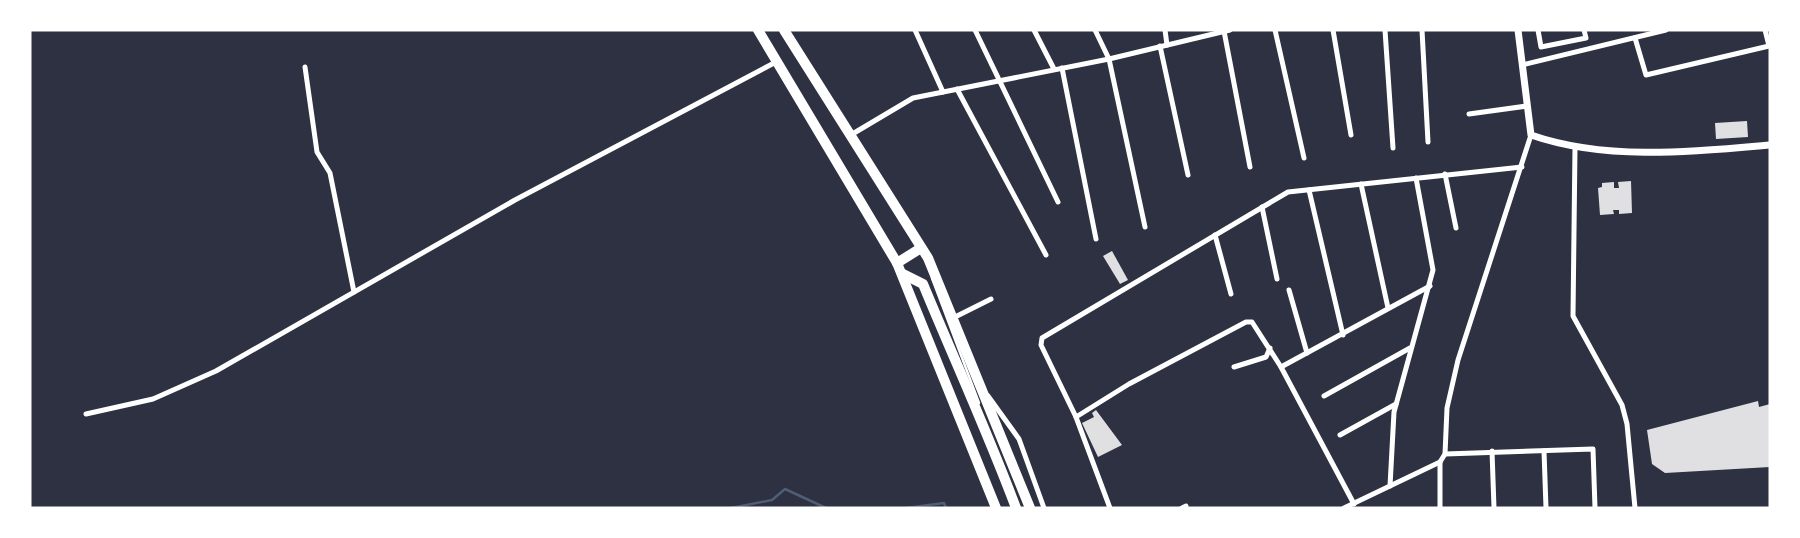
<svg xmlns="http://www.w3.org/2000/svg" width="1800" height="538" font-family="Karla,sans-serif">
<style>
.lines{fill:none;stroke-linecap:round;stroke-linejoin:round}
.stream{stroke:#4f5d75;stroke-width:2.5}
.building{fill:#e0e0e3}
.service{stroke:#fff;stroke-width:2.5}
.minor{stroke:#fff;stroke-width:5}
.tertiary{stroke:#fff;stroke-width:7}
.trunk{stroke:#fff;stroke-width:10}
</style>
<rect width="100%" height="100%" fill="#2d3142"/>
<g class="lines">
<g class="stream">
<polyline points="731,508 772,500 785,489 826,508"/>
<polyline points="906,508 944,503 946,508"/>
</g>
</g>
<g class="building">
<polygon points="1747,121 1748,137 1716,139 1715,123"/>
<polygon points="1631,181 1632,213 1619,214 1619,210 1613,210 1614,214 1600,215 1598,188 1602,187 1602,183 1614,182 1614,188 1619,188 1618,182"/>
<polygon points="1112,251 1128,280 1120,284 1103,256"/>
<polygon points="1758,401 1759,407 1770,404 1770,467 1665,473 1652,464 1647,430"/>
<polygon points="1096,410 1122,445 1098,457 1082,423 1094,417 1092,413"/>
</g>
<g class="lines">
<polyline class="service" points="932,278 979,403"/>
<g class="minor">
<polyline points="915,30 943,92"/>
<polyline points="975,30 1058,202"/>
<polyline points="1034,30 1054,69"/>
<polyline points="1095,30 1109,59 1145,227"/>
<polyline points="1165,30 1167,45"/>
<polyline points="1275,30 1304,158"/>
<polyline points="1333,30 1351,135"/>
<polyline points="1385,30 1393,148"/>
<polyline points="1422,30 1428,142"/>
<polyline points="1538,30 1541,47 1586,38 1584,30"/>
<polyline points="1224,31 1250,167"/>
<polyline points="1635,38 1646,75 1769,46 1765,30"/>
<polyline points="1160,46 1188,175"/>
<polyline points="1522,65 1666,30"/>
<polyline points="305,67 317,152 330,173 354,292"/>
<polyline points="1062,68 1096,239"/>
<polyline points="957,89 1046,255"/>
<polyline points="1469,114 1527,106"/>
<polyline points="849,136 913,98 1109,59 1230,30"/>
<polyline points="1575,147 1573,316 1622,405 1627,424 1635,508"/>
<polyline points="1445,174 1456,228"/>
<polyline points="1361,184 1388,308"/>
<polyline points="1309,190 1343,335"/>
<polyline points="1262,207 1277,279"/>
<polyline points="1215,235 1231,294"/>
<polyline points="1289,290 1307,353"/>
<polyline points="953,318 991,299"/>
<polyline points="1234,367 1266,357 1270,348"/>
<polyline points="1281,367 1430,286"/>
<polyline points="988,396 1019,439 1044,508"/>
<polyline points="1324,396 1410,348"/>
<polyline points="86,414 153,399 216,371 515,200 776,62"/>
<polyline points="1076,417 1129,384 1246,322 1252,322 1281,367 1354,504"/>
<polyline points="1340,435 1396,404"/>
<polyline points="1492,451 1494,508"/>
<polyline points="1544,451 1546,508"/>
<polyline points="1445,454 1593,449 1595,508"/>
<polyline points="1390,486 1394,412 1433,270 1416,178"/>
<polyline points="1110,508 1076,417 1041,345 1042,338 1288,192 1522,167"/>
<polyline points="1182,508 1186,506"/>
<polyline points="1344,508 1440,462"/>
<polyline points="1440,508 1440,462 1445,454 1447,408 1458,360 1531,135"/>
</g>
<path class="tertiary" d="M1518 30 1531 135C1606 161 1692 152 1770 145"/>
<g class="trunk">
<polyline points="758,30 897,263 996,508"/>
<polyline points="784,30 928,258 1030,508"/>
<polyline points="897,263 921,248"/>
<path d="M903 274 923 284C954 359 988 433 1016 508"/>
</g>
</g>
<rect width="1800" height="538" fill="none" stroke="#ffffff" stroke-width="63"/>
</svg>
